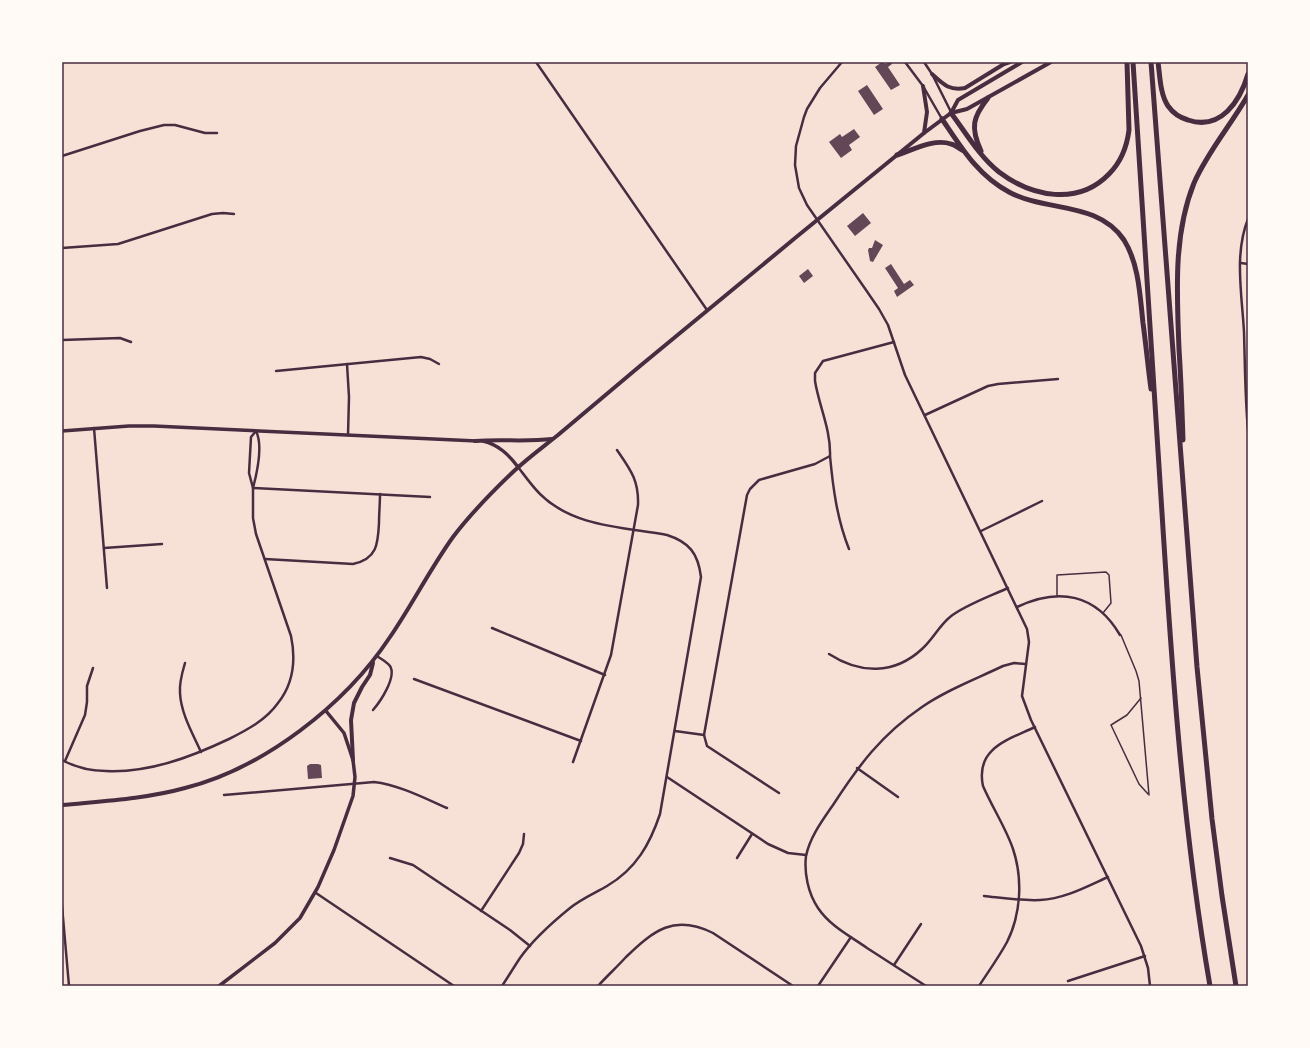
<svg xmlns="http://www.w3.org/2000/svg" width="1310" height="1048" font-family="'Open Sans',sans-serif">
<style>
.building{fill:#644757}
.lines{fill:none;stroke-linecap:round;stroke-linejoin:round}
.service{stroke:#4a2c40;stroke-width:1.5}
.minor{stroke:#4a2c40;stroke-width:2.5}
.tertiary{stroke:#4a2c40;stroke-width:3.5}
.secondary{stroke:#4a2c40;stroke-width:4}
.motorway{stroke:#4a2c40;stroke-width:5}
.neatline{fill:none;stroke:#4a2c40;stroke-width:1.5}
</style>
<rect width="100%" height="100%" fill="#f7e1d7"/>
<g class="building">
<polygon points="882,62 885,64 891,62 892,64 888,67 900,85 891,90 875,67"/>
<polygon points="867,85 883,109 874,115 858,91"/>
<polygon points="854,129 860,137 849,145 852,150 841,158 829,142 840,134 842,137"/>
<polygon points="863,213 871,223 855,236 847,226"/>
<polygon points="875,240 883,245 873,262 870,261 868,250 869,248 872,248"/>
<polygon points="891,264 904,284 910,280 914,285 897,297 894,291 898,288 885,268"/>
<polygon points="808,269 813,276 804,283 799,276"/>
<polygon points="310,764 318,764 321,765 322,778 308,779 307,766"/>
</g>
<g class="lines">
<g class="service">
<polyline points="1057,596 1057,575 1106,572 1109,575 1111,603 1103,613"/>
<polyline points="1121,635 1136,671 1139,681 1149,795"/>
<polyline points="1141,698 1127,715 1111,725 1139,784 1148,794"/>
</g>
<g class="minor">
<polyline points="536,62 707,310"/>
<polyline points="842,62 820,88 807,109 804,117 796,146 795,165 799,188 807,205 866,290 879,309 888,325 905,375 1027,629 1029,642 1022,696 1031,720 1141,946 1148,968 1150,986"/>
<polyline points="905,62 923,86 942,119"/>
<polyline points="924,62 932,74 951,112"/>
<polyline points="62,156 140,131 164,125 175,125 205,133 217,133"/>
<path d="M1248 219C1234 254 1242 295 1244 332 1245 365 1245 397 1248 430"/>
<polyline points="62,248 118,244 212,214 223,213 234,214"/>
<polyline points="1241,263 1248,264"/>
<polyline points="62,340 120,338 131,342"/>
<polyline points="347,364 349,397 348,435"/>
<polyline points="276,371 421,357 430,359 439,364"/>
<polyline points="925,415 988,386 998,384 1058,379"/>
<polyline points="94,428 107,588"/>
<path d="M830 456C833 488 837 519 849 549"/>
<polyline points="253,488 430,497"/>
<polyline points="981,531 1042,501"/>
<polyline points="104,548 162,544"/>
<path d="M265 559 353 564C377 559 378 544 379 523 379 513 380 504 380 494"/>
<path d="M1017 607C1059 587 1096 594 1120 635"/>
<polyline points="492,628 605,675"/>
<path d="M829 654C860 674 894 675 922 649 933 639 939 626 950 617 965 605 991 596 1008 588"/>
<path d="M185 663C182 673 179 683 180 693 181 714 193 734 201 752"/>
<polyline points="414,679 581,741"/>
<path d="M373 710C380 702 397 677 390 666 387 662 381 659 377 656"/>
<polyline points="675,731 704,735 707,746 779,793"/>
<path d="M704 735 747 495 750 489 759 480 815 464 830 456C831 430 819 406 815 381V373L823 361 894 342"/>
<path d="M62 760C75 767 91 771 106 771 149 773 191 757 229 739 247 730 266 720 278 703 293 684 296 660 291 636L256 534 253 518V488L249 473 251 437 256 431C263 445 257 473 253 488"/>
<polyline points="65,761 85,715 87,702 87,686 93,668"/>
<path d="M573 762 611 655 638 505C639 480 630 469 617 450"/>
<polyline points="857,768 898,797"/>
<polyline points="667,777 768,844 788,853 806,855"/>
<path d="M224 795 374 782C399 785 424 798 447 808"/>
<polyline points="390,858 413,865 510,930 530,946"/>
<polyline points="737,858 752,834"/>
<polyline points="316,893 454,986"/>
<path d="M984 896C1003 898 1022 901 1040 900 1064 899 1086 887 1108 877"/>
<polyline points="62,906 69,986"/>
<polyline points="481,911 519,853 523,844 524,834"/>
<polyline points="894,965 921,924"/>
<polyline points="1068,981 1145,956"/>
<path d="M502 986C508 977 514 967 520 958 532 941 554 921 570 908 581 899 595 893 607 886 636 869 650 844 660 814L701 577C698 553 689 542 667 535 623 527 573 527 540 494 532 486 525 476 518 467"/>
<path d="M598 986C607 976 617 967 626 957 654 930 674 914 713 933L793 986"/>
<polyline points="818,986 851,937"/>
<path d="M926 986C906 973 887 961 867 948 850 936 830 926 818 908 808 893 804 873 806 856 810 837 822 821 833 805 859 765 881 735 922 707 946 690 976 679 1003 666L1014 663 1026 664"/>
<path d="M979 986C988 972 999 957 1007 942 1021 914 1023 879 1013 849 1006 828 992 807 983 786 975 748 1008 740 1035 727"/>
</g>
<g class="tertiary">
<polyline points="62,431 129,426 154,426 477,441"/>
<path d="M483 441C499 445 509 455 518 467"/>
<polyline points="219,986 275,943 300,918 318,887 334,850 353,796 355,777 353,760 344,733 326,711"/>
</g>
<g class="secondary">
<path d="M932 74C943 84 949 91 965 88L1004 64 1010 62"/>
<polyline points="923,86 927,112 924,133"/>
<polyline points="951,113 958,100 1022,62"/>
<path d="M475 441C501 439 527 442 552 439"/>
<polyline points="353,760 351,720 354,703 362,687 370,675 373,663"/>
<path d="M62 805C103 801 145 799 185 788 264 768 345 705 390 637 412 605 430 569 453 537 471 513 492 492 514 471 528 458 543 447 558 435 585 412 613 389 640 366 734 288 829 210 924 133L951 113 967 109 1051 62"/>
</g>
<g class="motorway">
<path d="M1133 62C1143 212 1152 363 1162 513 1172 671 1183 830 1210 986"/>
<polyline points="1151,62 1197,667 1212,819 1222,896 1236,986"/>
<path d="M1158 62C1160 76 1160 94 1168 106 1173 113 1181 118 1188 120 1221 131 1240 101 1248 74"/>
<path d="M951 113C966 133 979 156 999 172 1032 197 1078 206 1109 174 1121 162 1127 146 1129 130L1127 62"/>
<path d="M942 119C961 147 978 176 1009 192 1046 212 1098 201 1124 240 1139 264 1140 296 1143 323 1146 345 1148 367 1151 389"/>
<path d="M981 151C970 127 973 117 988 98"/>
<path d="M897 155C913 150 934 138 951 144 955 145 959 148 962 150"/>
<path d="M1183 440C1182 409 1181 379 1179 349 1177 294 1173 235 1194 183 1208 151 1231 125 1248 95"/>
</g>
</g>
<rect width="1310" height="1048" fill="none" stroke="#fffaf5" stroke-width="126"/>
<rect x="63" y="63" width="1184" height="922" class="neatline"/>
</svg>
